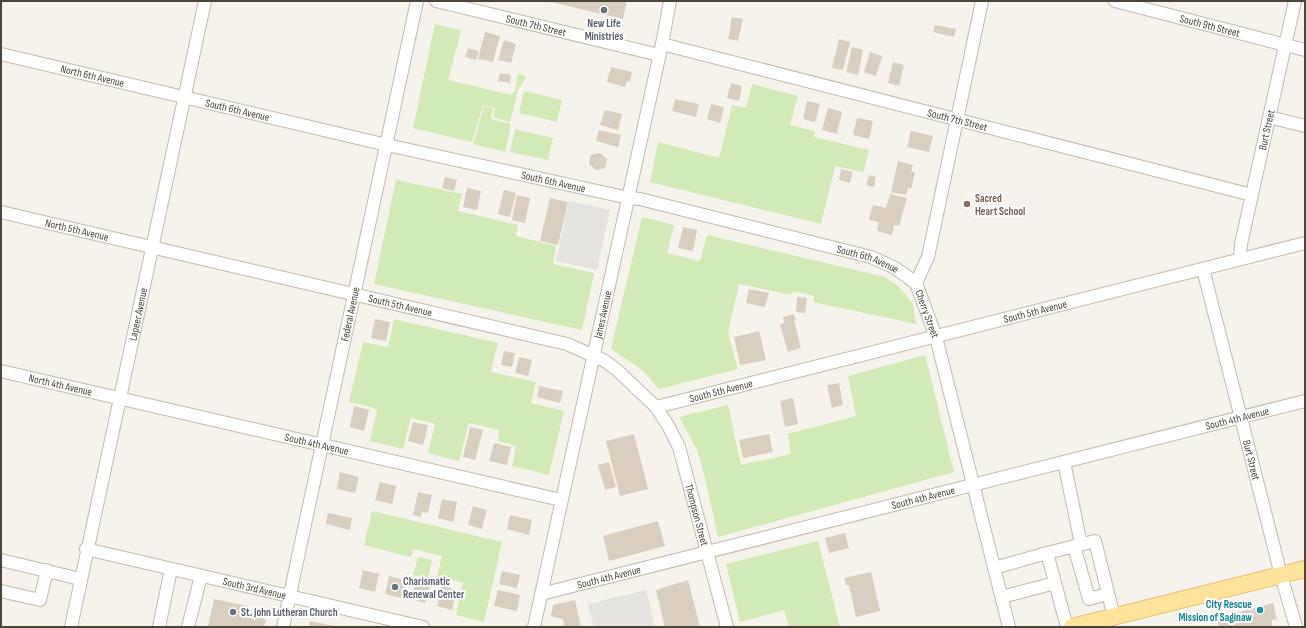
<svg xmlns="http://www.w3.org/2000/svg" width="1306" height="628" font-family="'Sofia Sans Condensed',sans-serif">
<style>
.green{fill:#d2eab5}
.parking{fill:#e5e3e0}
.building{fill:#d8cfc1}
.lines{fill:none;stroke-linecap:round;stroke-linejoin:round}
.minor-casing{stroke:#c2bbae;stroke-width:14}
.major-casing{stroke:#e6c16a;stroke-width:18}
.minor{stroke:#fff;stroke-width:12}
.major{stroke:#ffe39c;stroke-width:16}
.worship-dot{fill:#6b7280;stroke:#fff;stroke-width:1.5}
.education-dot{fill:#8d6e63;stroke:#fff;stroke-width:1.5}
.culture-dot{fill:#0f9aa8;stroke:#fff;stroke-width:1.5}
.labels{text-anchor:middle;stroke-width:4;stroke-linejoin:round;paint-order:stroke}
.worship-label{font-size:11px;font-weight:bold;fill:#5b616d;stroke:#fff;text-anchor:start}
.street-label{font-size:11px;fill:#4b4439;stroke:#fff}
.education-label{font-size:11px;font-weight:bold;fill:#785e54;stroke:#fff;text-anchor:start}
.culture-label{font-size:11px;font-weight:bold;fill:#0d838f;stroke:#fff;text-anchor:end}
</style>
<rect width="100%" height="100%" fill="#f6f3ec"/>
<g class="green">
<polygon points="435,24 461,30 448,80 511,95 515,90 518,74 526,76 518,90 510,122 493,117 495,108 483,105 472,142 413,128"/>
<polygon points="752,84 798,96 790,125 815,131 814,137 869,150 863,172 835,166 821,224 650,182 658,142 719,158 732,105 746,108"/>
<polygon points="524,91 562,100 557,122 519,113"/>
<polygon points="484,106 493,109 491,119 511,124 505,152 473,144"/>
<polygon points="515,129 553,138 548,160 510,152"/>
<polygon points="396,180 462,194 458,211 518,225 516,236 556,246 553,264 594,273 582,330 374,284"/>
<polygon points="642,217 674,225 667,253 700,261 707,235 885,277 898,286 913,304 916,324 813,302 814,296 793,291 791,295 739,284 728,332 738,369 659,389 642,370 611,349"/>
<polygon points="394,319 498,343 491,372 536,382 531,403 564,411 549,475 512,466 516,446 498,441 499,430 469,423 459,461 428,453 435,424 411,418 403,449 370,441 377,411 374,408 349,402 363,342 388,347"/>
<polygon points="925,355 954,472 718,537 703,469 696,448 679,417 728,405 741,465 791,454 788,434 856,416 848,376"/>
<polygon points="372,511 502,542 484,622 456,615 463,583 437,576 442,556 413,549 411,557 364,545"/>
<polygon points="818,541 840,627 789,627 784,610 740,622 726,564"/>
<polygon points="418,557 432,560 428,578 413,575"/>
</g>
<g class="parking">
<polygon points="569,201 610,210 597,270 556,261"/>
<polygon points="646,590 655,627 594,627 588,604"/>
</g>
<g class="building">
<polygon points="547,1 627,1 623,19"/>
<polygon points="732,17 743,19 738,41 728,39"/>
<polygon points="935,25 956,29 954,37 933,32"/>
<polygon points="485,32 500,36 493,62 478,59"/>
<polygon points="839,39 850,42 843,70 832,68"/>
<polygon points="504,40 516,44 511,63 498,60"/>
<polygon points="852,47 863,50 858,75 846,72"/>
<polygon points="468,48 479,51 476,60 465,57"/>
<polygon points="870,52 882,56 876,76 864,72"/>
<polygon points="893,62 904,65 899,86 888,83"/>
<polygon points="611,67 632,72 630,82 627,81 625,87 607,82"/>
<polygon points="500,73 511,75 510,83 498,81"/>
<polygon points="731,83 742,86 739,101 727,98"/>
<polygon points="675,99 699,104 696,117 672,111"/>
<polygon points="807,101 820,104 815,122 803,119"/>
<polygon points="711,104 724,107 720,123 707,119"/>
<polygon points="828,108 842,112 837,134 822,130"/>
<polygon points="605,110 622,114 618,130 600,125"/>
<polygon points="857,118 873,121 869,139 853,135"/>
<polygon points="599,130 621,135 618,147 596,141"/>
<polygon points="911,131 933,136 929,152 907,147"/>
<polygon points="600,153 607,159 605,168 596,170 589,164 591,155"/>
<polygon points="898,161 913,165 911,172 915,172 911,189 908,188 906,195 891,192"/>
<polygon points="841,169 853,172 850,183 839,180"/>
<polygon points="869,175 876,177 874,187 866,185"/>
<polygon points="445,177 457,180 454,191 442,188"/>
<polygon points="467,188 481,191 477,210 463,207"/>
<polygon points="504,190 516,193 510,217 498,214"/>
<polygon points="890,194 907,198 899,226 894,225 892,235 877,231 879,222 869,220 873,205 886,208"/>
<polygon points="517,195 530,198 525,223 512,220"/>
<polygon points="550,198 568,202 558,245 540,241"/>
<polygon points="683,227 697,230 693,251 678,248"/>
<polygon points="749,289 769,293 765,307 746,303"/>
<polygon points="797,297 807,298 805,313 796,312"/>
<polygon points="794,314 796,320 794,320 801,348 788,352 780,324 784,323 783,317"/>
<polygon points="375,319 390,322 386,341 371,338"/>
<polygon points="759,331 766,360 740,365 734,337"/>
<polygon points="504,351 515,353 512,367 501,365"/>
<polygon points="519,357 532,360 528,376 515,373"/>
<polygon points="839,383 843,405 832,408 827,385"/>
<polygon points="539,386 563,391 560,403 537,397"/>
<polygon points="793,398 798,424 785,427 780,401"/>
<polygon points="354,406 369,410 364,431 350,427"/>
<polygon points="413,422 428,425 423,445 408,441"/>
<polygon points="470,427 483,430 475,460 463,457"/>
<polygon points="634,434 648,489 620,496 606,441"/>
<polygon points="769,434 773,452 743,458 739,440"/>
<polygon points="494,443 511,447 507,465 489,461"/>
<polygon points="609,462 616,487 605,490 598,465"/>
<polygon points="340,472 359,477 355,493 337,489"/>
<polygon points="380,482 396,486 392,504 375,500"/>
<polygon points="418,492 432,495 428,513 422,512 421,517 413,515"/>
<polygon points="442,499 457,502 453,522 438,518"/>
<polygon points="473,506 487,510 482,529 468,525"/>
<polygon points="328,513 352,518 350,530 326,524"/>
<polygon points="510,515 532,520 529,535 507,529"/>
<polygon points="658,521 665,546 609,561 603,536"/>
<polygon points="845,533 849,548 829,553 825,538"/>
<polygon points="363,570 379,574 375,592 359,588"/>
<polygon points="502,571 520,575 517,588 499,584"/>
<polygon points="871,572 880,611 856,617 849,585 846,585 844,578"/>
<polygon points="389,576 405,580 401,598 385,594"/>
<polygon points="417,578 431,582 425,603 411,599"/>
<polygon points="688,580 700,627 665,627 656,590"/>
<polygon points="442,586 457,590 452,610 437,606"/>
<polygon points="498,590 520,595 517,611 494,606"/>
<polygon points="214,599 248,606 247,611 264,614 263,619 266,620 264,627 208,627"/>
<polygon points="575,600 581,627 564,627 563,619 551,616 553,605"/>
<polygon points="1273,603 1277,619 1272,620 1272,627 1219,627 1217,618"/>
<polygon points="310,621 334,626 333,627 309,627"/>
</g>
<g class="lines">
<defs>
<g id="minor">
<path id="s1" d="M436 1 659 55"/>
<path id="s2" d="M982 1 928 257 916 283 936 337 1009 627"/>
<path id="s3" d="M1115 1 1305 50"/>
<path id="s4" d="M662 44 1252 195"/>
<path id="s5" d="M1 54 387 145 629 198 640 199 871 257 895 268 916 283"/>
<polyline points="1269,117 1305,126"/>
<path id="s6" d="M1 212 567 344 605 361 617 370 656 407 669 427 679 447 727 627"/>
<path id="s7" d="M1240 259 1241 244 1295 1"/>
<path id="s8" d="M1203 269 1281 575 1296 627"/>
<path id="s9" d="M1 371 561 500"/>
<path id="s10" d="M656 407 1305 243"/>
<polyline points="1064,462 1081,544"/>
<polyline points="1074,546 1089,599 1107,594"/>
<path id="s11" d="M86 549 423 627"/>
<polyline points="1,560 80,579"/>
<polyline points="994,568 1047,553"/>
<polyline points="1,591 40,600 47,570"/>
<path id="s12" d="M541 594 1305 401"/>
<polyline points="1002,597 1055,583"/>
<path id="s13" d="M71 627 205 1"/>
<polyline points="159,627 171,569"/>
<polyline points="188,627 201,576"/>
<path id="s14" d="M283 627 417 1"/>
<path id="s15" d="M534 627 662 44 670 1"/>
<polyline points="1067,627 1047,553 1095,541 1114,617"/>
</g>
<polyline id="major" points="1072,627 1305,569"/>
</defs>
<use href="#minor" class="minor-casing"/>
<use href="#major" class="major-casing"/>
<use href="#minor" class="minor"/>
<use href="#major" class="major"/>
</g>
<g class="worship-dot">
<circle cx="604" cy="10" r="4"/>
<circle cx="395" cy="587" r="4"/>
<circle cx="233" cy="612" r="4"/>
</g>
<circle class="education-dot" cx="967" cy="204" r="4"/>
<circle class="culture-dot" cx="1260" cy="610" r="4"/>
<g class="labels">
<g class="worship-label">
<text x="604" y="27" text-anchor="middle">New Life<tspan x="604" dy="13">Ministries</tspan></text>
<text x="403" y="585">Charismatic<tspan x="403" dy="13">Renewal Center</tspan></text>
<text x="241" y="616">St. John Lutheran Church</text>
</g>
<g class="street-label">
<text dy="4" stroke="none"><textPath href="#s1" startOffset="103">South 7th Street</textPath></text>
<text dy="4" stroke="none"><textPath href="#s3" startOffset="98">South 9th Street</textPath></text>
<text dy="4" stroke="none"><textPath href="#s5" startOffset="94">North 6th Avenue</textPath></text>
<text dy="4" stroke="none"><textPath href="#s5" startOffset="243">South 6th Avenue</textPath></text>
<text dy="4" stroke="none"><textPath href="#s4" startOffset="305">South 7th Street</textPath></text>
<text dy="4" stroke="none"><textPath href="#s7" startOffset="132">Burt Street</textPath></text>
<text dy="4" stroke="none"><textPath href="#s5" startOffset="567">South 6th Avenue</textPath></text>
<text dy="4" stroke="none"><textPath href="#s6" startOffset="78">North 5th Avenue</textPath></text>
<text dy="4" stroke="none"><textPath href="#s5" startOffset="891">South 6th Avenue</textPath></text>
<text dy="4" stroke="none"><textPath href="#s6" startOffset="410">South 5th Avenue</textPath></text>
<text dy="4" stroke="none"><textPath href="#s10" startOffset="391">South 5th Avenue</textPath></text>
<text dy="4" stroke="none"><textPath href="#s13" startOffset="320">Lapeer Avenue</textPath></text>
<text dy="4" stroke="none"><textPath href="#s14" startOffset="320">Federal Avenue</textPath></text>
<text dy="4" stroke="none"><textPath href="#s15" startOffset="320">Janes Avenue</textPath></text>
<text dy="4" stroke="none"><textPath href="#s2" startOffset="323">Cherry Street</textPath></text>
<text dy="4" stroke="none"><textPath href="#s9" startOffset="61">North 4th Avenue</textPath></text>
<text dy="4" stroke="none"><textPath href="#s10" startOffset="67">South 5th Avenue</textPath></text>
<text dy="4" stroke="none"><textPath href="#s12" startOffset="718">South 4th Avenue</textPath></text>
<text dy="4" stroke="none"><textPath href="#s9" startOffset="324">South 4th Avenue</textPath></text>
<text dy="4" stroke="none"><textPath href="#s8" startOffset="197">Burt Street</textPath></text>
<text dy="4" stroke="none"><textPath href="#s12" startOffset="394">South 4th Avenue</textPath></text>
<text dy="4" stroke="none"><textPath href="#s6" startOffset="808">Thompson Street</textPath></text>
<text dy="4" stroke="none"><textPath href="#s12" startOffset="70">South 4th Avenue</textPath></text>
<text dy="4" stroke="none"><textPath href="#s11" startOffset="173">South 3rd Avenue</textPath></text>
</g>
<g class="education-label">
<text x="975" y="202">Sacred<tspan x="975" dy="13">Heart School</tspan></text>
</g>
<g class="culture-label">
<text x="1252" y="608">City Rescue<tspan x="1252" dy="13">Mission of Saginaw</tspan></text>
</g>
</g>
<rect width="1306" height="628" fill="none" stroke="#4b4439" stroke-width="4"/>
</svg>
